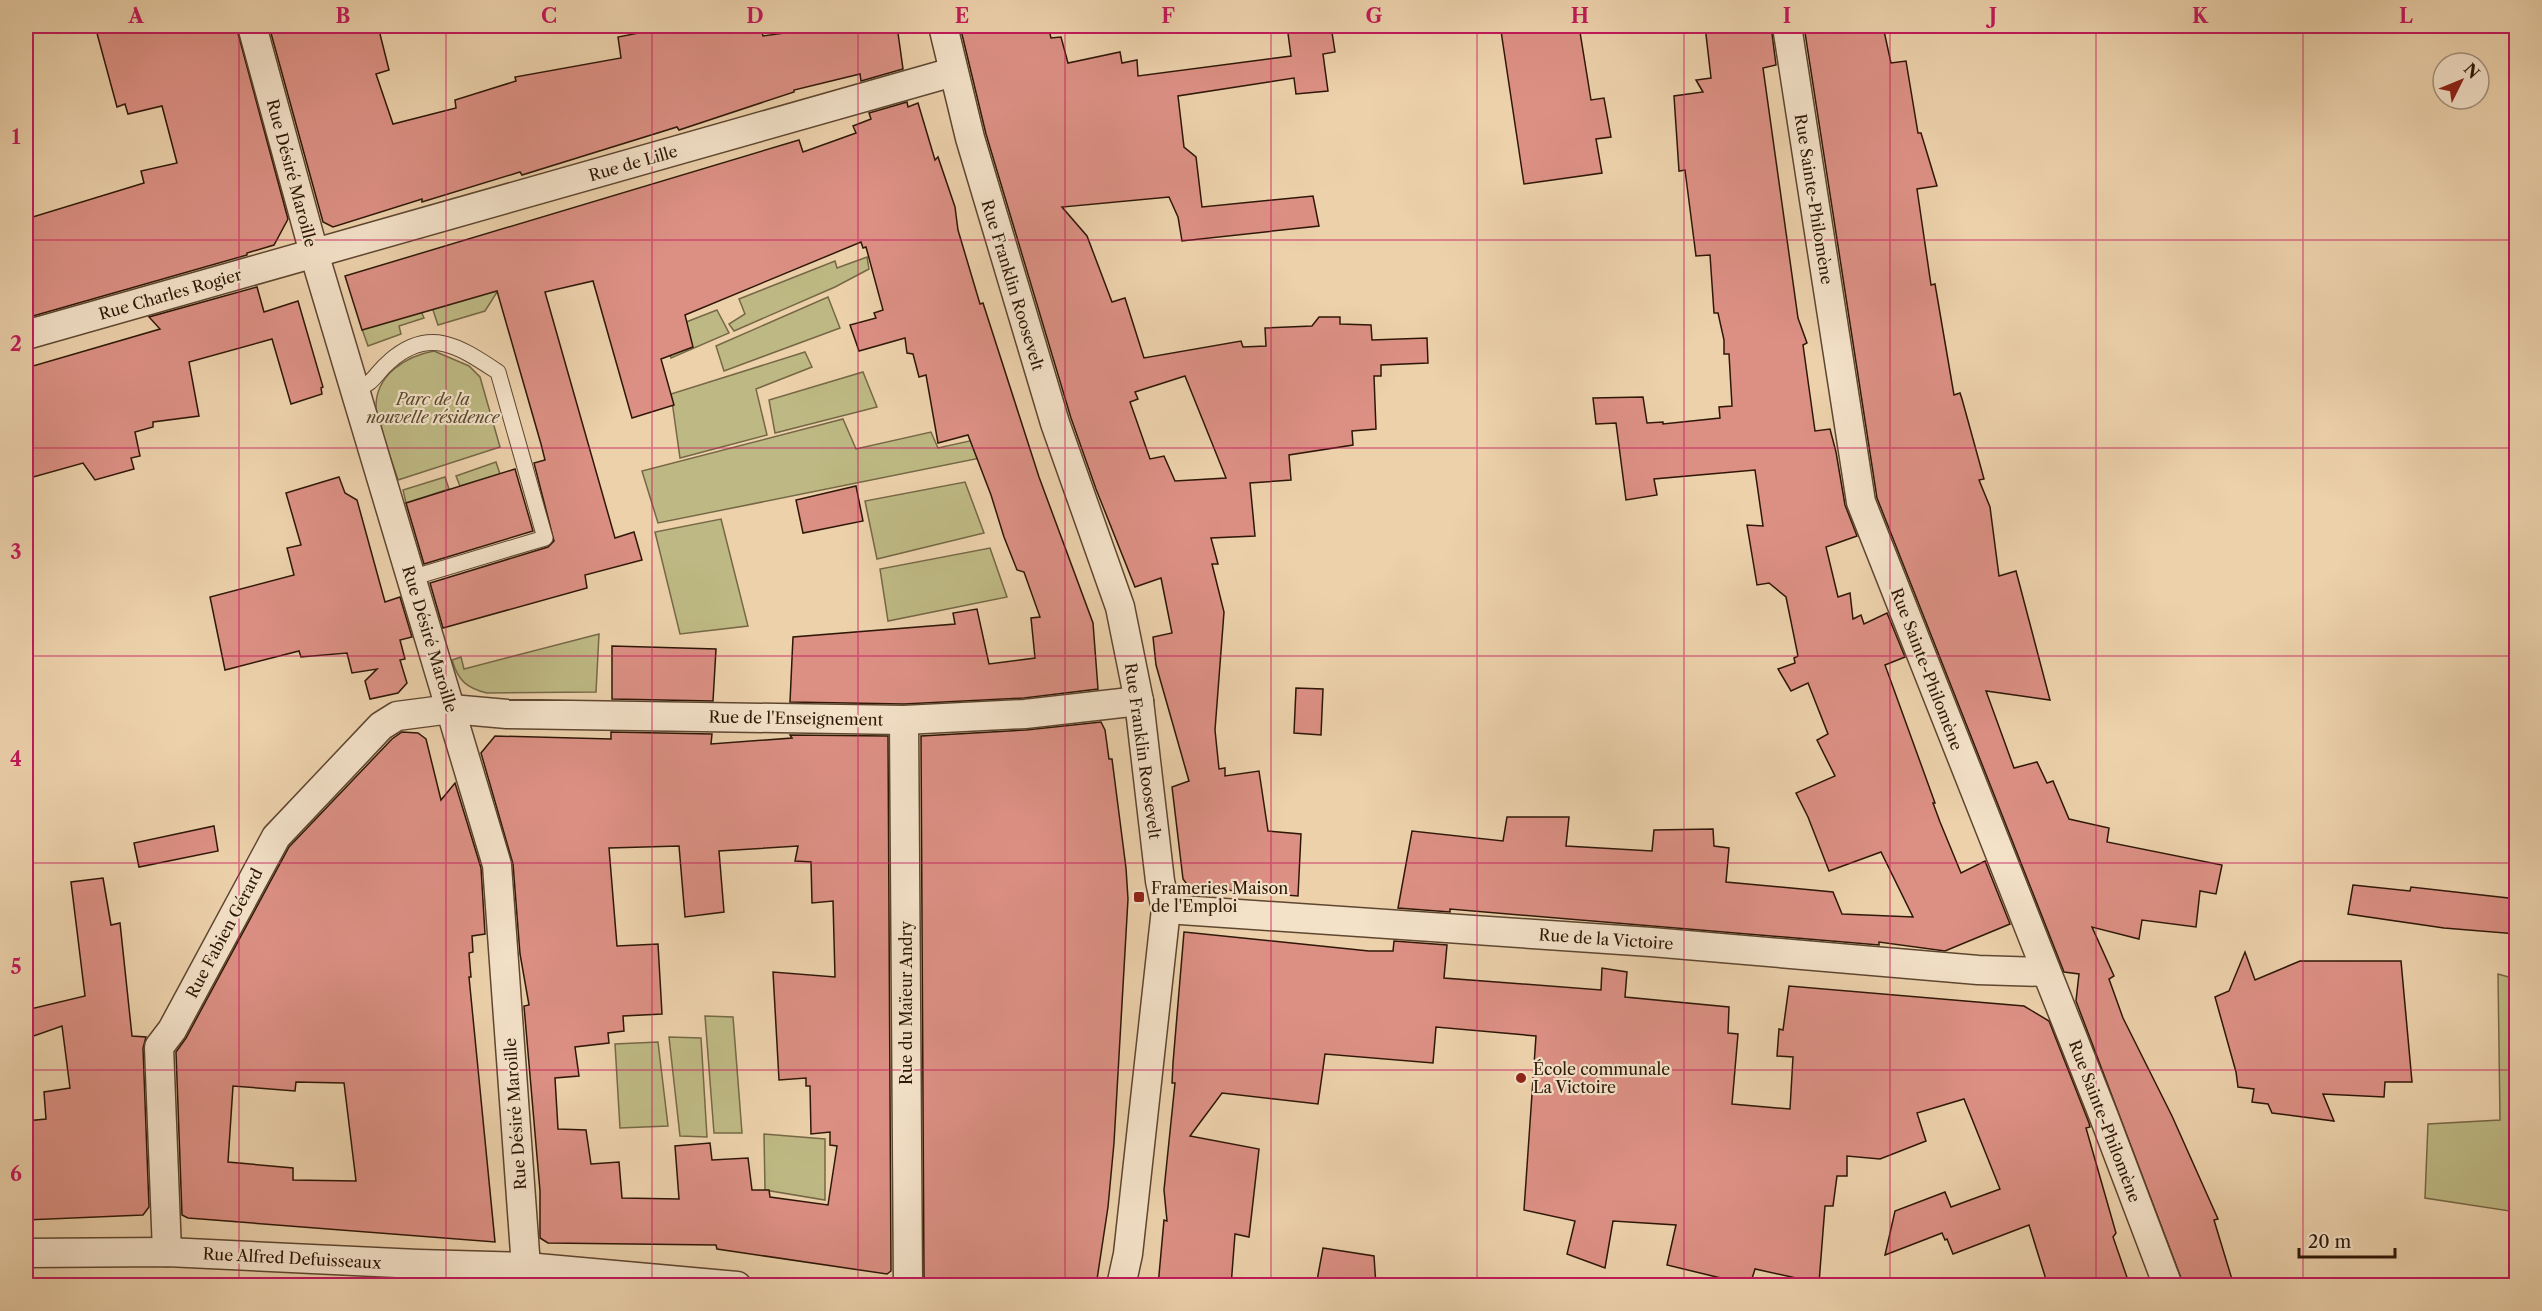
<svg xmlns="http://www.w3.org/2000/svg" width="2542" height="1311" font-family="'Libre Caslon Text',serif">
<style>
.green{fill:#beb984;stroke:#766846;stroke-width:1.5}
.building{fill:#dc9084;stroke:#2e1707;stroke-width:1.5;fill-rule:evenodd}
.lines{fill:none;stroke-linecap:round;stroke-linejoin:round}
.lane-casing{stroke:#5e4630;stroke-width:17}
.street-casing{stroke:#5e4630;stroke-width:31}
.lane{stroke:#f3e1c8;stroke-width:15}
.street{stroke:#f3e1c8;stroke-width:28}
.grid{fill:none;stroke:#c2185b;stroke-width:1.5;stroke-opacity:0.55}
.poi-dot{fill:#8f2418;stroke:#f3e1c8;stroke-width:2}
.labels{text-anchor:middle;stroke-width:4.5;stroke-linejoin:round;paint-order:stroke}
.street-label{font-size:16px;fill:#2e1707;stroke:#f3e1c8}
.park-label{font-size:16px;font-style:italic;fill:#59482c;stroke:#f3e1c8}
.poi-label{font-size:16px;fill:#2e1707;stroke:#f3e1c8;text-anchor:start}
.neatline{fill:none;stroke:#c2185b;stroke-width:2}
.grid-label{font-size:20px;text-anchor:middle;font-weight:bold;fill:#c2185b}
</style>
<rect width="100%" height="100%" fill="#ecd1ab"/>
<filter id="stains"><feTurbulence type="fractalNoise" baseFrequency=".00333" numOctaves="4"/><feColorMatrix values="0 0 0 0 .2 0 0 0 0 .09 0 0 0 0 .02 0 0 0 .5 -.17"/></filter>
<radialGradient id="worn" r=".72"><stop offset=".6" stop-color="#630" stop-opacity="0"/><stop offset="1" stop-color="#630" stop-opacity=".3"/></radialGradient>
<g class="green">
<polygon points="867,257 869,269 835,287 734,331 729,324 745,314 739,299 835,261 837,268"/>
<polygon points="494,288 504,293 497,292 485,311 438,325 432,307"/>
<polygon points="828,297 840,328 724,371 716,346"/>
<polygon points="717,310 729,333 671,358 663,331"/>
<polygon points="421,311 424,318 399,326 401,334 368,346 362,329"/>
<path d="M434 351 469 366 480 377 500 447 398 480C393 463 377 424 376 408 375 375 406 356 434 351Z"/>
<polygon points="805,352 812,367 756,389 767,435 680,458 671,394"/>
<polygon points="863,372 877,407 775,433 769,400"/>
<polygon points="843,419 856,449 931,432 938,448 1006,433 1015,451 658,523 642,471"/>
<polygon points="496,462 500,474 460,486 456,476"/>
<polygon points="445,477 449,489 406,503 403,490"/>
<polygon points="965,482 984,533 877,559 865,501"/>
<polygon points="721,519 748,626 680,634 655,532"/>
<polygon points="990,548 1007,597 888,621 880,569"/>
<path d="M599 634 596 692 487 693C466 688 458 680 452 660L461 657 464 669Z"/>
<polygon points="2498,974 2516,979 2516,1212 2425,1198 2428,1124 2500,1120"/>
<polygon points="705,1016 733,1017 742,1133 714,1133"/>
<polygon points="669,1037 701,1038 707,1137 680,1136"/>
<polygon points="658,1042 668,1126 620,1128 615,1044"/>
<polygon points="764,1134 825,1139 825,1200 765,1190"/>
</g>
<g class="building">
<polygon points="95,26 236,26 288,219 274,245 247,253 247,255 26,318 26,219 144,183 141,171 177,163 162,106 128,114 125,104 117,107"/>
<polygon points="269,26 378,26 389,70 376,74 393,124 456,108 455,100 516,81 515,77 621,58 618,37 674,26 748,26 749,30 761,28 763,36 836,26 897,26 903,69 861,81 860,74 794,90 794,92 679,130 677,127 522,175 520,172 422,202 422,199 333,227 323,222"/>
<path d="M960 26H1048L1051 38 1061 37 1068 63 1120 52 1122 63 1137 60 1138 76 1291 56 1287 26H1331L1335 52 1323 54 1328 91 1296 94 1294 78 1178 96 1184 147 1196 157 1202 207 1313 196 1319 226 1182 241 1178 217 1169 197 1062 207 1087 236 1112 302 1125 298 1144 358 1241 341 1243 347 1266 346 1265 328 1312 326 1319 317H1340V324L1371 325 1372 340 1427 338 1428 363 1381 365V376H1374L1376 429 1352 431 1353 445 1289 455 1291 480 1250 483 1255 536 1211 538 1218 564H1212L1224 612 1215 730 1219 769 1225 768V776L1259 771 1268 831 1301 834 1298 896 1189 887 1183 879 1172 787 1189 781 1156 665 1153 637 1172 633 1161 578 1135 587 1096 489 1071 418 986 134ZM1185 376 1226 478 1175 481 1164 456 1150 459 1130 402 1138 399 1135 392Z"/>
<polygon points="1536,26 1579,26 1591,100 1604,98 1611,137 1596,139 1602,173 1524,184 1501,31"/>
<polygon points="1705,26 1771,26 1776,65 1763,68 1798,318 1807,343 1803,345 1815,431 1830,429 1836,452 1845,505 1857,536 1826,547 1838,597 1850,593 1853,619 1861,615 1864,624 1887,613 1905,657 1885,665 1935,803 1933,803 1940,822 1961,873 1985,861 2010,924 1945,951 1879,942 1879,945 1450,909 1450,912 1398,908 1412,831 1503,841 1507,817 1569,817 1566,846 1652,851 1654,830 1713,829 1714,846 1729,848 1726,882 1833,892 1842,914 1913,917 1881,852 1829,871 1808,817 1796,793 1835,776 1817,740 1828,734 1808,683 1791,691 1778,669 1795,663 1794,658 1798,656 1786,597 1769,583 1757,585 1747,525 1763,526 1755,470 1654,479 1657,495 1626,500 1616,423 1596,424 1593,398 1643,397 1647,423 1663,422 1663,424 1720,418 1719,407 1732,406 1729,354 1724,354 1724,340 1718,313 1714,313 1710,255 1696,256 1685,170 1679,171 1674,96 1703,92 1696,80 1711,78"/>
<polygon points="1804,26 1876,26 1877,31 1884,31 1891,63 1906,61 1918,133 1921,133 1937,186 1917,189 1931,285 1935,284 1954,395 1960,393 1962,399 1984,479 1979,480 1990,507 1999,576 2016,571 2050,700 1986,691 2014,768 2037,762 2047,783 2053,781 2069,819 2109,828 2107,842 2222,865 2216,894 2200,891 2196,927 2142,920 2139,939 2092,927 2114,976 2109,979 2123,1018 2172,1116 2218,1219 2214,1220 2234,1286 2184,1286 2076,1001 2079,974 2064,972 1877,498"/>
<polygon points="907,102 908,107 918,103 935,160 938,157 955,207 958,230 980,304 983,303 1039,477 1093,623 1098,689 1024,698 904,704 790,702 793,637 955,624 953,613 977,609 989,664 1035,658 1031,618 1040,617 1024,572 1017,570 1004,537 991,495 968,435 938,443 926,375 919,377 913,354 907,353 905,338 859,351 850,325 876,318 874,313 883,310 866,247 863,248 861,242 685,315 693,347 661,359 674,405 632,418 593,281 545,292 615,538 634,532 642,560 585,575 587,588 443,628 430,583 548,547 554,541 534,463 545,460 541,444 497,291 362,330 345,276 799,140 803,152 856,133 853,126 871,119 869,113"/>
<polygon points="257,287 264,312 298,301 323,387 321,388 322,394 291,404 272,339 189,362 199,416 153,422 153,427 135,432 140,456 131,458 134,469 95,480 83,463 26,479 26,368 160,329 149,317"/>
<polygon points="515,469 533,531 424,564 406,503"/>
<polygon points="339,477 345,493 357,500 385,602 400,597 412,637 400,640 405,659 400,660 407,683 398,693 370,699 365,681 377,669 352,673 347,653 301,657 299,651 225,670 210,597 294,575 287,548 301,545 286,493"/>
<polygon points="856,486 863,521 803,533 796,500"/>
<polygon points="612,646 716,649 713,701 612,699"/>
<polygon points="1296,688 1323,689 1321,735 1294,733"/>
<polygon points="1101,722 1105,730 1109,759 1112,759 1126,868 1128,899 1114,1143 1108,1207 1096,1286 957,1286 924,1280 921,736 1026,730"/>
<path d="M402 732 418 733 426 739 441 800 455 783 481 868 485 934 472 936 473 952 469 953 471 977H469L495 1242 188 1218 182 1215 176 1052 186 1038 289 847 392 739ZM296 1082 344 1083 356 1181 293 1180V1168L228 1162 233 1086 295 1091Z"/>
<path d="M611 732 712 734 711 744 792 738 790 735 888 736 891 1271 887 1274 717 1249 716 1245 548 1243 540 1238V1191L524 1006 529 1005 520 954 513 864 481 753 495 736 611 739ZM679 846 685 917 724 912 719 851 798 846 795 861 811 862 812 903 833 901 835 977 773 972 779 1080 806 1078V1086H810L811 1134 830 1132V1145L837 1146 828 1205 770 1197 769 1190H752L748 1158 712 1160 710 1143 675 1146 679 1199 622 1198 619 1162 591 1164 586 1130 558 1129 555 1078 579 1076 575 1047 609 1043 608 1033 624 1031 623 1016 662 1014 658 944 617 946 609 848Z"/>
<polygon points="214,826 218,851 139,867 134,843"/>
<polygon points="103,878 111,925 120,923 132,1036 146,1037 143,1048 149,1207 143,1215 26,1220 26,1121 46,1119 44,1092 70,1088 62,1026 28,1038 26,1010 85,996 71,882"/>
<polygon points="2353,885 2410,891 2411,887 2517,899 2517,934 2444,928 2348,914"/>
<polygon points="1184,932 1369,951 1393,951 1394,941 1447,945 1444,978 1601,990 1602,968 1627,972 1625,997 1729,1007 1728,1033 1738,1034 1732,1104 1790,1109 1793,1057 1777,1056 1779,1029 1783,1030 1789,986 2024,1006 2049,1021 2089,1123 2090,1127 2086,1128 2116,1233 2113,1237 2130,1286 2048,1286 2029,1225 1953,1254 1947,1239 1945,1240 1942,1233 1885,1255 1895,1211 1945,1192 1951,1207 2000,1189 1964,1099 1917,1113 1926,1141 1880,1159 1847,1156 1847,1176 1837,1176 1833,1206 1825,1206 1819,1283 1755,1269 1750,1285 1667,1265 1676,1225 1613,1221 1605,1268 1567,1254 1575,1221 1524,1210 1536,1036 1436,1027 1433,1063 1325,1054 1318,1104 1222,1093 1190,1136 1259,1149 1249,1237 1235,1234 1231,1286 1158,1286 1164,1220 1167,1221 1164,1190 1175,1083 1172,1083 1173,1063"/>
<polygon points="2245,952 2255,980 2300,961 2401,961 2412,1082 2385,1082 2384,1097 2323,1094 2334,1121 2272,1113 2268,1104 2252,1102 2254,1089 2238,1087 2236,1072 2215,997 2229,991"/>
<polygon points="1323,1248 1374,1256 1376,1286 1316,1286"/>
</g>
<g class="lines">
<defs>
<path id="lane" d="M355 389C376 383 374 374 390 361 430 326 460 347 498 372L545 538 411 578"/>
<g id="street">
<polyline points="252,26 314,253 497,865 526,1267"/>
<polyline points="943,26 970,138 1055,423 1120,607 1139,701 1160,881 1166,909 1128,1254 1121,1286"/>
<polyline points="1787,26 1861,502 2104,1117 2168,1286"/>
<polyline points="26,335 953,72"/>
<polyline points="904,720 908,1286"/>
<polyline points="1166,909 1651,942 1978,970 2046,972"/>
<polyline points="167,1252 159,1047 172,1030 276,837 381,726 397,716 451,709 507,714 904,720 1025,714 1139,701"/>
<polyline points="26,1253 167,1252 418,1264 526,1267 737,1286"/>
</g>
</defs>
<use href="#lane" class="lane-casing"/>
<use href="#street" class="street-casing"/>
<use href="#lane" class="lane"/>
<use href="#street" class="street"/>
</g>
<path class="grid" d="M239 26V1286M446 26V1286M652 26V1286M858 26V1286M1065 26V1286M1271 26V1286M1477 26V1286M1684 26V1286M1890 26V1286M2096 26V1286M2303 26V1286M26 240H2516M26 448H2516M26 656H2516M26 863H2516M26 1070H2516"/>
<g class="poi-dot">
<rect x="1133" y="891" width="12" height="12" rx="3"/>
<circle cx="1521" cy="1078" r="6"/>
</g>
<g class="labels">
<g class="street-label">
<text transform="translate(633 163) rotate(-16)" y="6">Rue de Lille</text>
<text transform="translate(292 173) rotate(75)" y="6">Rue Désiré Maroille</text>
<text transform="translate(1814 199) rotate(81)" y="6">Rue Sainte-Philomène</text>
<text transform="translate(1013 285) rotate(73)" y="6">Rue Franklin Roosevelt</text>
<text transform="translate(170 294) rotate(-16)" y="6">Rue Charles Rogier</text>
<text transform="translate(430 639) rotate(73)" y="6">Rue Désiré Maroille</text>
<text transform="translate(1927 669) rotate(69)" y="6">Rue Sainte-Philomène</text>
<text transform="translate(796 718) rotate(1)" y="6">Rue de l'Enseignement</text>
<text transform="translate(1143 751) rotate(82)" y="6">Rue Franklin Roosevelt</text>
<text transform="translate(224 933) rotate(-62)" y="6">Rue Fabien Gérard</text>
<text transform="translate(1606 939) rotate(4)" y="6">Rue de la Victoire</text>
<text transform="translate(906 1003) rotate(-90)" y="6">Rue du Maïeur Andry</text>
<text transform="translate(515 1114) rotate(-94)" y="6">Rue Désiré Maroille</text>
<text transform="translate(2105 1121) rotate(69)" y="6">Rue Sainte-Philomène</text>
<text transform="translate(292 1258) rotate(3)" y="6">Rue Alfred Defuisseaux</text>
</g>
<g class="park-label">
<text x="433" y="405">Parc de la<tspan x="433" dy="18">nouvelle résidence</tspan></text>
</g>
<g class="poi-label">
<text x="1151" y="894">Frameries Maison<tspan x="1151" dy="18">de l'Emploi</tspan></text>
<text x="1533" y="1075">École communale<tspan x="1533" dy="18">La Victoire</tspan></text>
</g>
</g>
<rect width="2542" height="1311" fill="none" stroke="#ecd1ab" stroke-width="66"/>
<g transform="translate(2461 81) rotate(47)"><circle r="28" fill="#f3e1c8" stroke="#a4907b" stroke-width="1.5"/>
<path d="M0-4.5L10 22L0 15L-10 22Z" fill="#8f2418"/>
<text y="-9" font-size="16" font-weight="bold" text-anchor="middle" fill="#2e1707">N</text>
</g>
<path d="M2299 1248v9h96v-9" fill="none" stroke="#2e1707" stroke-width="3"/>
<text x="2308" y="1248" font-size="18" fill="#2e1707" stroke="#f3e1c8" stroke-width="4.5" paint-order="stroke">20 m</text>
<rect x="33" y="33" width="2476" height="1245" class="neatline"/>
<g class="grid-label">
<text x="136" y="23">A</text>
<text x="343" y="23">B</text>
<text x="549" y="23">C</text>
<text x="755" y="23">D</text>
<text x="962" y="23">E</text>
<text x="1168" y="23">F</text>
<text x="1374" y="23">G</text>
<text x="1580" y="23">H</text>
<text x="1787" y="23">I</text>
<text x="1993" y="23">J</text>
<text x="2200" y="23">K</text>
<text x="2406" y="23">L</text>
<text x="16" y="144">1</text>
<text x="16" y="351">2</text>
<text x="16" y="559">3</text>
<text x="16" y="766">4</text>
<text x="16" y="974">5</text>
<text x="16" y="1181">6</text>
</g>
<rect width="100%" height="100%" filter="url(#stains)"/>
<rect width="100%" height="100%" fill="url(#worn)"/>
</svg>
